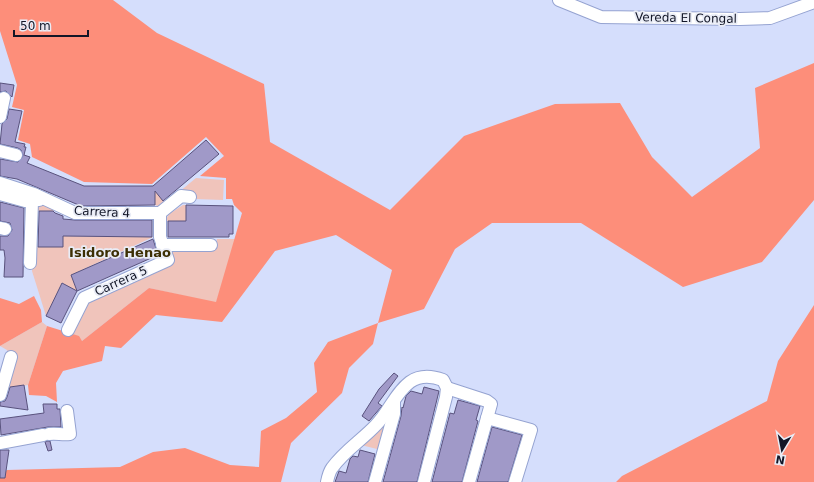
<svg xmlns="http://www.w3.org/2000/svg" width="814" height="482" font-family="'DejaVu Sans',sans-serif">
<style>
.green{fill:#f0c4bb}
.forest{fill:#fd8e7a}
.building{fill:#a099c8;stroke:#59527d}
.lines{fill:none;stroke-linecap:round;stroke-linejoin:round}
.minor-casing{stroke:#95a3d1;stroke-width:14}
.minor{stroke:#fff;stroke-width:12}
.labels{text-anchor:middle;stroke-width:3.5;stroke-linejoin:round;paint-order:stroke}
.street-label{font-size:12px;fill:#121627;stroke:#e9ecf6}
.neighbourhood-label{font-size:13px;font-weight:bold;fill:#3c2f04;stroke:#e9ecf6}
</style>
<rect width="100%" height="100%" fill="#d5defc"/>
<g class="green">
<polygon points="196,178 224,180 223,200 195,199 195,193 179,192"/>
<polygon points="155,191 164,201 158,206 155,205"/>
<polygon points="38,203 55,210 55,211 34,211"/>
<polygon points="183,205 186,205 186,221 165,221 169,214"/>
<polygon points="63,236 153,237 71,275 77,291 62,283 46,316 32,271 36,247 62,247"/>
<polygon points="217,239 236,239 216,303 149,288 82,341 72,333 86,303 170,264 170,249 216,246"/>
<polygon points="42,322 47,326 28,385 7,388 9,354 7,350 0,346"/>
<polygon points="391,414 381,450 361,445"/>
</g>
<g class="forest">
<polygon points="0,0 113,0 157,33 264,84 270,142 390,210 464,136 555,104 620,103 652,157 692,197 760,148 755,88 814,63 814,200 762,262 683,287 581,223 492,223 455,249 424,309 378,323 373,344 349,368 342,393 291,443 281,482 0,482 0,477 7,470 120,467 153,452 185,448 230,465 259,467 261,431 286,418 317,392 314,363 328,342 378,323 392,270 336,235 275,251 222,322 156,315 121,348 105,346 102,361 63,371 56,383 57,402 46,396 29,395 28,385 47,326 79,336 82,341 149,288 216,302 242,213 234,205 232,199 226,199 226,178 200,176 224,156 206,137 152,184 84,182 32,157 30,144 18,140 24,110 12,107 17,85 0,31"/>
<polygon points="34,296 41,310 42,322 0,346 0,298 19,304"/>
<polygon points="814,305 814,482 616,482 622,476 767,401 778,361"/>
</g>
<g class="building">
<polygon points="0,83 14,85 12,97 6,91 0,92"/>
<polygon points="9,109 22,111 15,142 25,144 24,147 26,147 24,155 30,157 27,163 84,186 153,186 206,140 219,154 163,201 155,191 155,205 81,206 17,179 0,176 0,159 18,162 23,156 21,150 18,148 0,144 2,124 7,119"/>
<polygon points="0,202 24,208 23,277 4,277 5,258 4,250 0,250 0,236 8,236 12,230 10,223 0,221"/>
<polygon points="186,205 233,206 233,234 229,234 229,237 168,237 168,221 186,221"/>
<polygon points="39,211 53,211 55,213 63,216 63,219 75,220 152,220 152,237 63,236 63,247 38,247"/>
<polygon points="153,239 158,255 77,291 71,275"/>
<polygon points="62,283 77,291 61,323 46,316"/>
<polygon points="394,373 398,376 378,403 382,406 369,421 362,416 379,389"/>
<polygon points="24,385 28,410 0,406 0,402 5,401 7,397 10,387"/>
<polygon points="424,387 439,391 417,482 383,482 401,416 402,407 403,408 406,396 411,391 422,394"/>
<polygon points="458,400 480,406 476,420 478,421 462,482 432,482 450,413 454,414"/>
<polygon points="43,404 57,404 57,409 60,409 61,427 48,427 1,435 0,419 44,413"/>
<polygon points="492,427 522,435 508,482 477,482"/>
<polygon points="47,441 50,441 52,450 48,451 45,442"/>
<polygon points="0,450 9,450 5,478 0,478"/>
<polygon points="360,450 375,454 368,482 335,482 339,471 346,473 350,459 353,456 358,457"/>
</g>
<g class="lines">
<defs>
<g id="minor">
<polyline points="559,0 601,17 740,19 770,18 814,2"/>
<polyline points="0,117 4,98"/>
<polyline points="0,151 16,155"/>
<polyline points="0,183 34,194 75,213 160,213"/>
<polyline points="0,194 25,201 39,200"/>
<polyline points="0,228 5,229"/>
<polyline points="162,245 211,245"/>
<polyline points="30,263 32,201"/>
<polyline points="68,330 84,298 168,260 160,237 160,213 181,196 190,197"/>
<polyline points="447,388 487,401 491,404 469,482"/>
<polyline points="0,395 11,357"/>
<polyline points="487,418 531,430 515,482"/>
<path d="M49 434C57 433 62 435 70 434L67 411"/>
<polyline points="0,443 43,435"/>
<path d="M327 482C328 477 329 472 332 468 344 451 362 440 376 425 389 412 395 393 410 382 420 375 432 376 443 380L447 388 446 397 424 482"/>
<polyline points="375,482 394,414 394,402"/>
</g>
</defs>
<use href="#minor" class="minor-casing"/>
<use href="#minor" class="minor"/>
</g>
<g class="labels">
<g class="street-label">
<text transform="translate(686 18) rotate(1)" y="4">Vereda El Congal</text>
<text transform="translate(102 212) rotate(3)" y="4">Carrera 4</text>
<text transform="translate(121 281) rotate(-24)" y="4">Carrera 5</text>
</g>
<g class="neighbourhood-label">
<text x="120" y="257">Isidoro Henao</text>
</g>
</g>
<g transform="translate(782 450) rotate(190)" stroke="#e9ecf6" stroke-width="3" paint-order="stroke">
<path d="M0-3L7 15L0 10L-7 15Z" fill="#121627"/>
<text y="-6" font-size="11" font-weight="bold" text-anchor="middle" fill="#121627">N</text>
</g>
<path d="M14 30v6h74v-6" fill="none" stroke="#121627" stroke-width="2"/>
<text x="20" y="30" font-size="12" fill="#121627" stroke="#e9ecf6" stroke-width="3" paint-order="stroke">50 m</text>
</svg>
